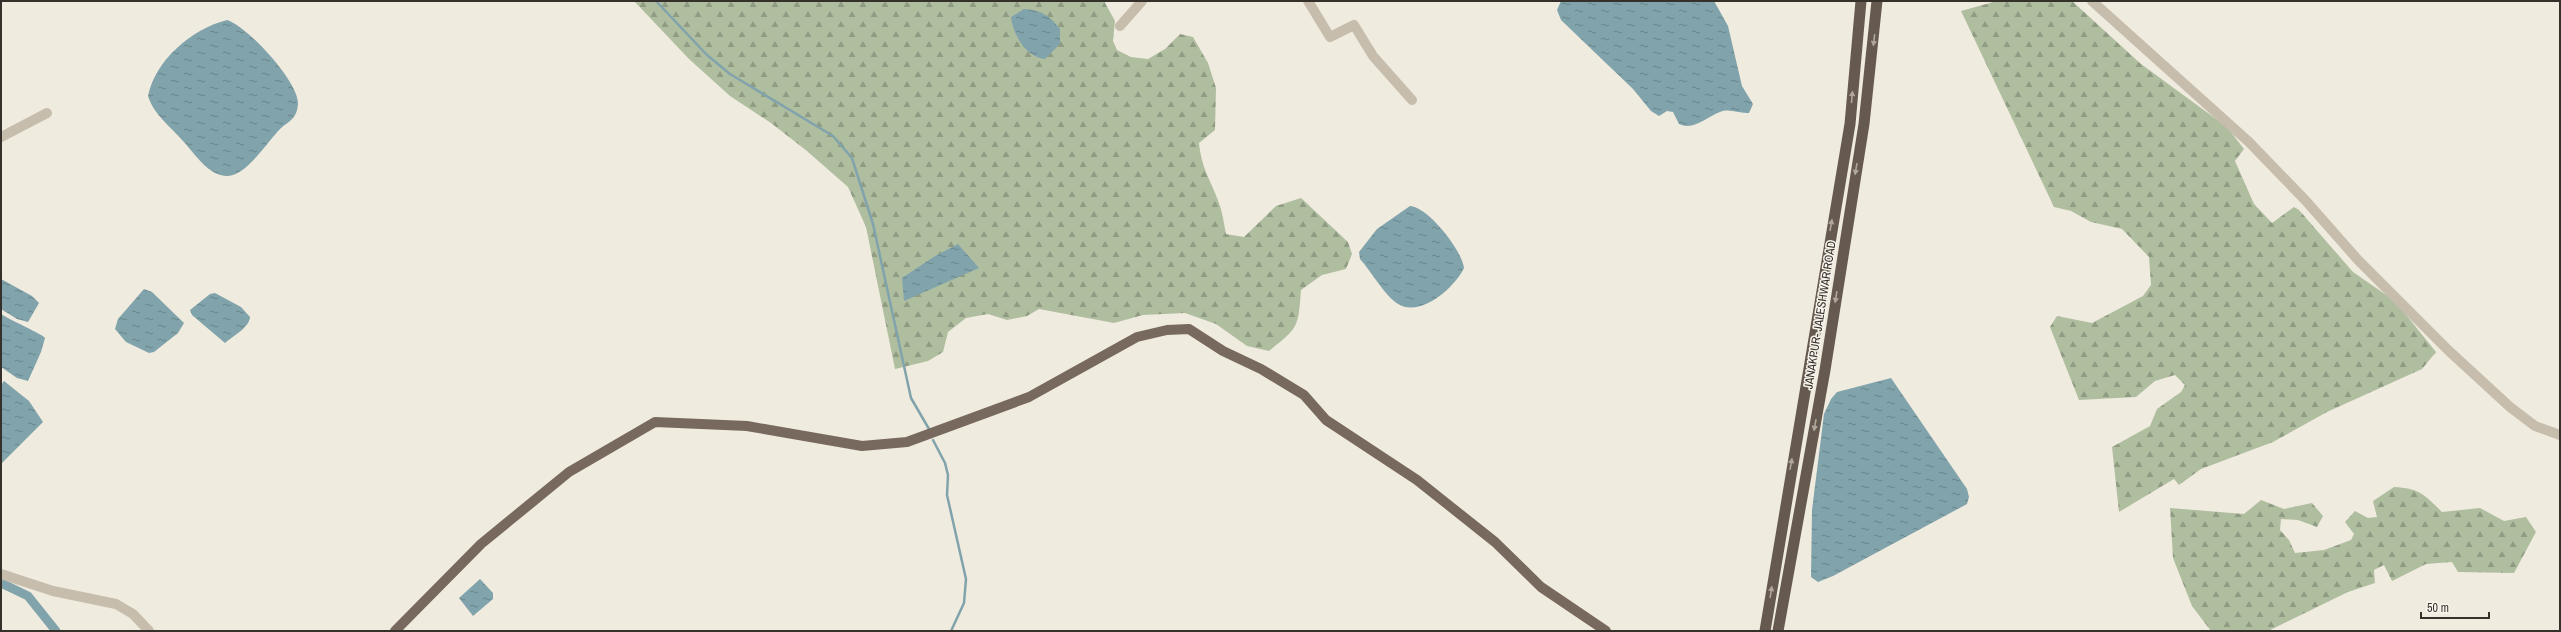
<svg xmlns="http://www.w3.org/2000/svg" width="2561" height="632" font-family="'Archivo Narrow',sans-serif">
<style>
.forest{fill:url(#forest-firs)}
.water{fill:url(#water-ripples)}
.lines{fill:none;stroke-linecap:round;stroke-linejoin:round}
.stream{stroke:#81a3ab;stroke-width:2.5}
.canal{stroke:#81a3ab;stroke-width:9}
.minor{stroke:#c7bdac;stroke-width:10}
.primary{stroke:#77695d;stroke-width:10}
.trunk{stroke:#665a50;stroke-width:11}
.oneway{fill:#afa79e}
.labels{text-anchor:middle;stroke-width:3;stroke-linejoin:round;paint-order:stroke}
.street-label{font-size:12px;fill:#36302a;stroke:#f8f4eb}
</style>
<defs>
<pattern id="forest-firs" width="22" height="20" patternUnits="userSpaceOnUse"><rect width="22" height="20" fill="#b0bea0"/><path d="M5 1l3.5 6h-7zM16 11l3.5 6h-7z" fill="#909b83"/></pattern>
<pattern id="water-ripples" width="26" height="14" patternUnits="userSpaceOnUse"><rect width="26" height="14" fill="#81a3ab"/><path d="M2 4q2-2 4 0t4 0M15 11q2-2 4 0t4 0" fill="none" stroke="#6a858b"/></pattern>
</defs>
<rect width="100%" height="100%" fill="#f0ebdf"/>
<g class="forest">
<path d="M634 1H1104L1115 21 1113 41 1117 50 1131 57 1148 59 1165 49 1180 34 1193 37 1208 63 1216 88 1215 130 1199 143C1202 172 1212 181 1220 206 1223 215 1224 225 1226 234L1244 237 1276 206 1301 198 1348 242 1352 254 1346 269 1322 275 1301 290C1298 328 1299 327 1269 351L1247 346 1216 324 1185 313 1143 315 1114 323 1039 309 1027 316 1007 320 988 314 966 318 948 332 943 352 928 361 895 369 866 227 848 187 807 151 771 123 730 96 689 59Z"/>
<polygon points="1997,1 2072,1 2141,64 2227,127 2244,149 2235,161 2254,204 2272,223 2294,207 2299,210 2353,272 2395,301 2436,352 2422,369 2327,412 2273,442 2201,469 2179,485 2174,479 2119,512 2112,447 2150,426 2157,409 2181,392 2185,385 2175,375 2155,381 2136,397 2079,400 2050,327 2057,316 2092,323 2143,296 2151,285 2149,257 2122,229 2091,222 2071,211 2054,207 1961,11"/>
<path d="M2394 487C2419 488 2425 495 2442 512L2480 508 2504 521 2526 517 2536 532 2514 573 2458 572 2452 562 2426 564 2392 581 2384 565 2374 570 2375 583 2348 592 2268 631H2211L2192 606 2173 558 2170 508 2244 514 2261 500 2284 509 2312 503 2323 516 2317 527 2298 520 2281 519 2280 530 2289 540 2295 553 2324 550 2351 540 2354 534 2345 522 2355 511 2368 518 2377 517 2373 501Z"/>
</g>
<g class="water">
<path d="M1561 1H1714L1728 26 1742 86 1753 104 1749 113C1739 114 1730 108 1720 112 1706 117 1694 131 1679 124L1673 112 1667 111 1659 116 1651 111 1633 89 1561 20 1557 10Z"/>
<path d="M1024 9C1041 10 1050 16 1060 29V44L1045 59C1026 57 1013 35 1011 17Z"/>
<path d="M227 20C247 26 298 81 298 103 298 106 297 112 295 115 292 121 285 124 280 129 268 141 245 178 226 176 208 175 195 154 183 141 170 126 154 115 148 96 155 60 192 29 227 20Z"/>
<path d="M1410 206C1428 207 1462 250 1464 268 1455 287 1421 318 1398 304 1385 296 1371 271 1360 259L1359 252 1377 229Z"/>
<polygon points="958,244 979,268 904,301 902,278 935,256"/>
<polygon points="1,279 32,296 39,303 28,322 17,319 1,309"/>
<polygon points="144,289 152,292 184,323 178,333 154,352 149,353 126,342 115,329 118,319"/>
<path d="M215 293 241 307 250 317C249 328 233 336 225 343L192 315 190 310 210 294Z"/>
<path d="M1 314C8 319 44 335 45 338L41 352 28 381 17 378 1 367Z"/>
<polygon points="1891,378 1967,489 1969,497 1967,504 1833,576 1818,582 1811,577 1812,510 1824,414 1831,399 1837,392"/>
<polygon points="4,381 29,401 43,422 1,464 1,385"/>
<polygon points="480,579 493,593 493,599 473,616 459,598"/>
</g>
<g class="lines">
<g class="stream">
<polyline points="656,1 707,55 730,74 833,136 852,158 873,224 911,398 929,429"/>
<polyline points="933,440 945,463 948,475 947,495 966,579 964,603 951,631"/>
</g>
<polyline class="canal" points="1,583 28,596 56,631"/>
<g class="minor">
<polyline points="1308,1 1330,37 1354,25 1373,56 1412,100"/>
<polyline points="2092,1 2249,142 2306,201 2358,260 2448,350 2510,407 2535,426 2560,435"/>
<polyline points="1120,26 1142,1"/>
<polyline points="1,137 47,113"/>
<polyline points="1,574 53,591 116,604 133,614 149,631"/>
</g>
<polyline class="primary" points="395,631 481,544 569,472 655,422 747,426 862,446 907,442 1029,397 1137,337 1167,330 1189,329 1223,351 1261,369 1304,395 1326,420 1417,480 1495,542 1541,587 1606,631"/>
<g class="trunk">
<polyline points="1765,631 1850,124 1861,1"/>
<polyline points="1778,631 1825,370 1864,124 1877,1"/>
</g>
</g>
<defs><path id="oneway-solid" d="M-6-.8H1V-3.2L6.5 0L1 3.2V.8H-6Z"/></defs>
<g class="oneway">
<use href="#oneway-solid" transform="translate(1874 40) rotate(97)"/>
<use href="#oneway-solid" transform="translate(1852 97) rotate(-85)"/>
<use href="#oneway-solid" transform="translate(1856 169) rotate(100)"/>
<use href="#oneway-solid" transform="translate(1831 225) rotate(-80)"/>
<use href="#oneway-solid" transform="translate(1836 297) rotate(99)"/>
<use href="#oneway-solid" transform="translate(1815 425) rotate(100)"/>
<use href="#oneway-solid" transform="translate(1791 464) rotate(-80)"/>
<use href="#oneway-solid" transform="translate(1771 592) rotate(-81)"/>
</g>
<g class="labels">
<g class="street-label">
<text transform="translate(1820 315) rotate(-81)" y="4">JANAKPUR- JALESHWAR ROAD</text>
</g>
</g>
<rect width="2561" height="632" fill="none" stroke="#36302a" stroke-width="4"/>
<path d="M2421 612v6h68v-6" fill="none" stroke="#36302a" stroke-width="2"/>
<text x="2427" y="612" font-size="12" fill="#36302a" stroke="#f8f4eb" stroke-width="3" paint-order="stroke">50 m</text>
</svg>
